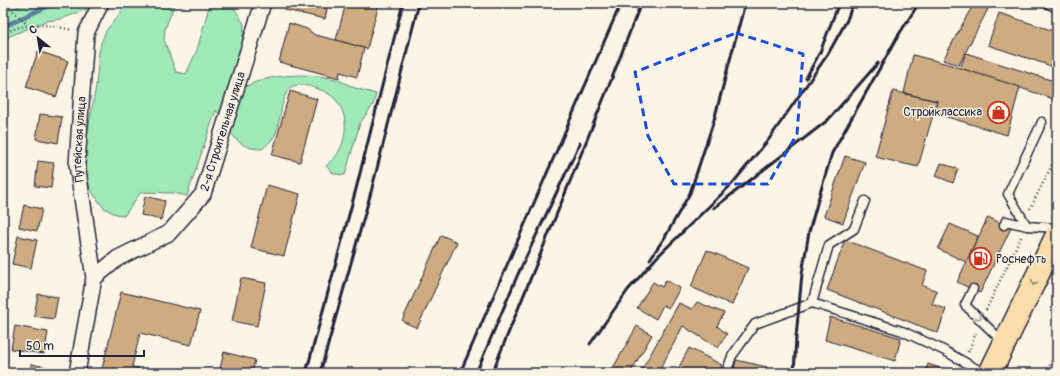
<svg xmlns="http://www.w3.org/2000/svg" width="1060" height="376" font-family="Pangolin,sans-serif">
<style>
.green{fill:#a0eab8;stroke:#61867a}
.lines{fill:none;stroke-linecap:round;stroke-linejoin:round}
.stream{stroke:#5d81a0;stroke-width:5}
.building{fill:#ceab80;stroke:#22223b}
.service-casing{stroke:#22223b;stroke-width:11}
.minor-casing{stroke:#22223b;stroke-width:18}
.primary-casing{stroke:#22223b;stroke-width:25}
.path{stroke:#22223b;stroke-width:2.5;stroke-dasharray:1 3;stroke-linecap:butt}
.service{stroke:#fcf5e5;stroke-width:8}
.minor{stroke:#fcf5e5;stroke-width:15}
.primary{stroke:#fbddab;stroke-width:22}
.rail{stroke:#22223b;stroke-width:3}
.oneway{stroke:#8e8073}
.oneway2{stroke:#9a9698}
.marked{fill:none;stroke:#1d4ed8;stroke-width:3;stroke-dasharray:8 5;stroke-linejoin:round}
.labels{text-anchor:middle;stroke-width:3;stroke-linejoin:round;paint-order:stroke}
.poi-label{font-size:12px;fill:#22223b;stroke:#fcf5e5;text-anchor:end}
.street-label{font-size:12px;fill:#22223b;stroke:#fcf5e5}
</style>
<rect width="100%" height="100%" fill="#fcf5e5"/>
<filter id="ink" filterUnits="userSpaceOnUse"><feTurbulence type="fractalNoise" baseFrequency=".025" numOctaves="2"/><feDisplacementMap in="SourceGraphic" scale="8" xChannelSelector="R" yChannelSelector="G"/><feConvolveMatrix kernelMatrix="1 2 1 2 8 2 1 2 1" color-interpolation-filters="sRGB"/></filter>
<g filter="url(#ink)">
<g class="green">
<polygon points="30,3 99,3 90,8 61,19 46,21 10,36 3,41 3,11"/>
<path d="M128 3H175L165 29 164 40 176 72 186 74 197 50 210 3H231L244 24 240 79 241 89C265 74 308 72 335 79 342 81 348 85 355 88 362 90 369 92 376 94L373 105 360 123 345 175 334 174 326 166C331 161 338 155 340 149 349 131 347 106 329 94 325 91 320 90 315 88 308 86 299 83 291 87 282 92 280 123 276 133 273 140 268 144 262 149 233 149 231 129 216 110L187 196 173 193 141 192 124 216 113 213 103 207 90 189 83 158 96 86 99 53 101 43 106 31Z"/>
</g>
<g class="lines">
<polyline class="stream" points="3,27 54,3"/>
</g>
<g class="building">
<polygon points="287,3 328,3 325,19 285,10"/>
<polygon points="346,3 379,3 367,49 336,40"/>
<polygon points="974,3 979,3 989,7 959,65 943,60"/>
<polygon points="999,13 1057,32 1057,68 988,45"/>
<polygon points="289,23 307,29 315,35 336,40 364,48 357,77 340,72 339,78 279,62"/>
<polygon points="38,51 68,61 56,97 26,87"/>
<polygon points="966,53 1057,82 1057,100 960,68"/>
<polygon points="913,55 944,63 1020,87 1007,135 934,113 937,101 904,93"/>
<polygon points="290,91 317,99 300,162 272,155"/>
<polygon points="893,91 937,101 918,167 875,157"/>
<polygon points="40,114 62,117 58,143 36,139"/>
<polygon points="845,156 865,162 843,223 824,216"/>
<polygon points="38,161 54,163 51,188 35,186"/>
<polygon points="941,163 958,169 953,183 936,176"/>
<polygon points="267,185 300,194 284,256 251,248"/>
<polygon points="145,196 165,201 161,220 141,215"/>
<polygon points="24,205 42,209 37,231 19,227"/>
<polygon points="988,217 1011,228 980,293 957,282"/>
<polygon points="950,224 978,236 966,262 938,249"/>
<polygon points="441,235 457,242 417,328 402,321"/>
<polygon points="18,236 37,240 31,268 12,264"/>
<polygon points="845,240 927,271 922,285 937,291 932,304 946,309 938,333 827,290"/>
<polygon points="707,250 748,268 732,305 691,287"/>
<polygon points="241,278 266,283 257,326 232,321"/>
<polygon points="666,280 680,288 669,308 663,305 656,319 637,308 653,282 662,287"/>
<polygon points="121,292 200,311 191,345 140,333 132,367 139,368 137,373 101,373"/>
<polygon points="38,294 58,297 54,319 34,316"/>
<polygon points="697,302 724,313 717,326 727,334 718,348 683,326 658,373 640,373 679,303 692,309"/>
<polygon points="830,317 901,338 895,361 825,340"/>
<polygon points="15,326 48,332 44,354 11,349"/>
<polygon points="637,326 652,335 630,373 610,373"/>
<polygon points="689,348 722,365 718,373 676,373"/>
<polygon points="224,352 255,360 252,373 219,373"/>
<polygon points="736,360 767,367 765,373 733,373"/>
<polygon points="31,364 46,367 45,373 29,373"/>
<polygon points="928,364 949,371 948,373 925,373"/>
</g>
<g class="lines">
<defs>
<g id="service">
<polyline points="1046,3 1057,8"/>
<polyline points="1004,225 1006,221 1027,226 1057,228"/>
<polyline points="1027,226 1008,194 1042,122"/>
<polyline points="973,289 965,305 1003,342"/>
<polyline points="812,303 829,245 854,229 865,201"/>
<polyline points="726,373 732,356 755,324 812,303 902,331 943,350 984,373"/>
</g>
<g id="minor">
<path id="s1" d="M94 278 77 164 86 33 101 3"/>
<path id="s2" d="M77 373 94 278 118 258 169 233 203 194 263 3"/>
</g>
<polyline id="primary" points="990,373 1057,235"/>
</defs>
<use href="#service" class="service-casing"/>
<use href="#minor" class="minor-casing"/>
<use href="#primary" class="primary-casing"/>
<g class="path">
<polyline points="4,3 27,24"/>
<path d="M3 34C26 21 47 24 72 30"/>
<polyline points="1030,209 1057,155"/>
<polyline points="986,310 1021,237"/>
<polyline points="968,352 976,333"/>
<polyline points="1046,373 1057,351"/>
</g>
<use href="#service" class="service"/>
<use href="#minor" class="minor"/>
<use href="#primary" class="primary"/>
<g class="rail">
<polyline points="896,39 919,3"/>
<polyline points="806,78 820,52 839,3"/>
<polyline points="714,208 828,120 878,63"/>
<polyline points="650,259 665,237 690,193 714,120 745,3"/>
<polyline points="590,344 628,290 657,257 732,184 769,139 828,54 847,20 853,3"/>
<polyline points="306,373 356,189 403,3"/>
<polyline points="320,373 371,192 419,3"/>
<polyline points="460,373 621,3"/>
<polyline points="476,373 518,274 580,143"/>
<polyline points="492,373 610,83 641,3"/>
<polyline points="794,373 796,337 802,274 809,232 818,200 832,153 899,34"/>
</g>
</g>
<defs><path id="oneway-chevron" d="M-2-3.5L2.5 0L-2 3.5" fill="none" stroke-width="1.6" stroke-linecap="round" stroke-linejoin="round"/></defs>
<use class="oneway" href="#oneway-chevron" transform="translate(1034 283) rotate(116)"/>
<use class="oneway2" href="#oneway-chevron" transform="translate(979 317) rotate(43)"/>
</g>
<path class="marked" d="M736 33 803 54 797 134 768 184H674L648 136 635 72Z"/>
<defs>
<symbol id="shop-ring" viewBox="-11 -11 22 22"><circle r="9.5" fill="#fcf5e5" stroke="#c8321e" stroke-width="1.5"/><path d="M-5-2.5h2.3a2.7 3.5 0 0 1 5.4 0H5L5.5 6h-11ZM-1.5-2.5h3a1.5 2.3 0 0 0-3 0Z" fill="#c8321e"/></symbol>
<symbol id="fuel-ring" viewBox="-11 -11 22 22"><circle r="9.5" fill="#fcf5e5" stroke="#c8321e" stroke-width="1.5"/><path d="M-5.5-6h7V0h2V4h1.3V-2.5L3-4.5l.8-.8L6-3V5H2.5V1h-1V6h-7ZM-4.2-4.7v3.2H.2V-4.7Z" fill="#c8321e"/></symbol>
</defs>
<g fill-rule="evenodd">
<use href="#shop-ring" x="986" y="100" width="25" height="25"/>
<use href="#fuel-ring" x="968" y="246" width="25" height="25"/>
</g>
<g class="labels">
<g class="poi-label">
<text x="982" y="116">Стройклассика</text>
<text x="996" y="263" text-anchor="start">Роснефть</text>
</g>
<g class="street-label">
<text dy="4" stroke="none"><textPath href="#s2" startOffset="302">2-я Строительная улица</textPath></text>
<text dy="4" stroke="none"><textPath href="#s1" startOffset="140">Путейская улица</textPath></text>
</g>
</g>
<rect width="1060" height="376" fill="none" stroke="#fcf5e5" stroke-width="16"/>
<rect x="8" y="8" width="1044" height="360" fill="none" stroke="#22223b" stroke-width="1.5" filter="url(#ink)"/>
<g transform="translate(38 38) rotate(330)" stroke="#fcf5e5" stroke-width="3" paint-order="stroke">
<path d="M0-3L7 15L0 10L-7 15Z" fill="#22223b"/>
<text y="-6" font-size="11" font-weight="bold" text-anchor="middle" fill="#22223b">С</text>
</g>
<path d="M20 350v6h124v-6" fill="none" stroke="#22223b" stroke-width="2"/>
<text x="26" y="350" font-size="12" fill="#22223b" stroke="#fcf5e5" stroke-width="3" paint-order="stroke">50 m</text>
</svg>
